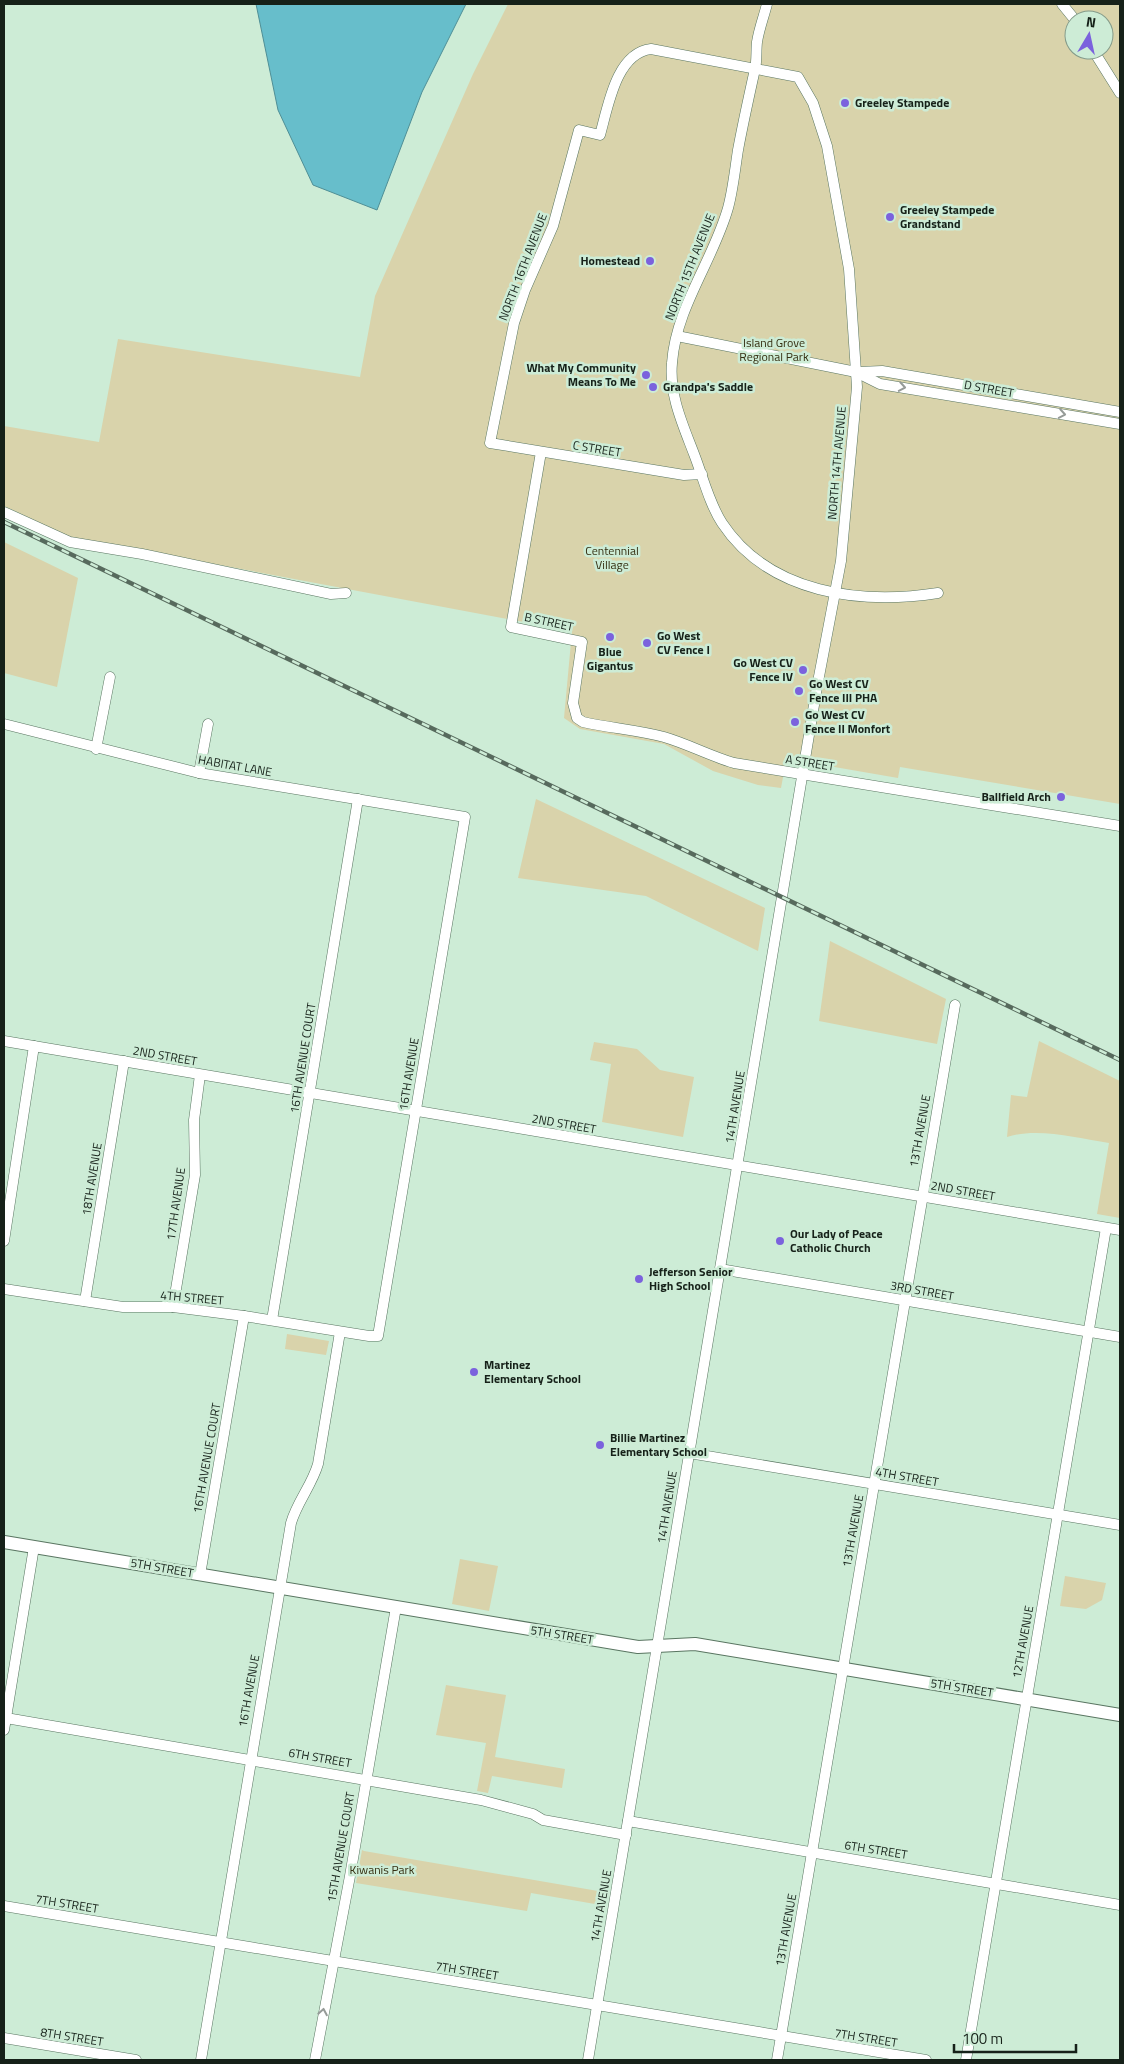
<svg xmlns="http://www.w3.org/2000/svg" width="1124" height="2064" font-family="'Titillium Web',sans-serif">
<style>
.green{fill:#d9d3ab;fill-rule:evenodd}
.water{fill:#67becb;stroke:#4f8f96}
.lines{fill:none;stroke-linecap:round;stroke-linejoin:round}
.minor-casing{stroke:#597561;stroke-width:11}
.major-casing{stroke:#597561;stroke-width:14}
.minor{stroke:#fff;stroke-width:10}
.major{stroke:#fff;stroke-width:12}
.rail-casing{stroke:#576a5d;stroke-width:4.5}
.rail{stroke:#cdecd6;stroke-width:2.5;stroke-dasharray:8;stroke-linecap:butt}
.oneway{stroke:#969b98}
.poi-dot{fill:#7b62dd;stroke:#cdecd6;stroke-width:2}
.labels{text-anchor:middle;stroke-width:5;stroke-linejoin:round;paint-order:stroke}
.poi-label{font-size:12px;font-weight:bold;fill:#162119;stroke:#cdecd6;text-anchor:start}
.street-label{font-size:12px;fill:#162119;stroke:#cdecd6}
.park-label{font-size:12px;fill:#352f12;stroke:#cdecd6}
</style>
<rect width="100%" height="100%" fill="#cdecd6"/>
<g class="green">
<path d="M508 4H1120V804L900 767 898 778 817 764 815 759 794 756 786 761 781 788 758 785 713 771 664 744 580 729 564 718 572 631 70 537 4 506V426L99 442 118 339 360 377 375 296 473 74ZM1074 20H1104V50H1074Z"/>
<polygon points="4,542 78,578 57,687 4,673"/>
<polygon points="536,799 765,908 758,951 646,896 518,878"/>
<polygon points="830,941 946,999 937,1044 819,1021"/>
<path d="M1039 1041 1120 1081V1218L1097 1214 1109 1143C1077 1138 1037 1127 1007 1137L1011 1095 1027 1097Z"/>
<polygon points="594,1042 637,1049 660,1070 694,1077 683,1137 602,1122 611,1064 590,1060"/>
<polygon points="287,1334 329,1341 326,1355 285,1349"/>
<polygon points="460,1559 498,1566 489,1611 452,1604"/>
<polygon points="1065,1576 1106,1583 1102,1600 1086,1609 1060,1606"/>
<polygon points="446,1685 506,1695 495,1757 565,1769 562,1788 492,1776 488,1793 477,1791 486,1743 436,1735"/>
<polygon points="362,1850 364,1851 598,1891 595,1904 531,1893 527,1911 356,1883"/>
</g>
<polygon class="water" points="256,4 466,4 422,92 377,210 313,185 278,110"/>
<g class="lines">
<defs>
<g id="minor">
<path d="M767 4C764 16 759 29 757 42 756 51 757 61 755 69 749 96 743 123 738 150 735 169 733 190 728 208 713 261 676 307 672 363 669 395 683 425 694 454 703 477 709 503 722 523 769 594 861 605 938 593"/>
<polyline points="1062,4 1075,20"/>
<polyline points="1093,50 1120,93"/>
<polyline points="677,336 856,372 880,384 1120,424"/>
<polyline points="859,372 882,371 1120,412"/>
<path d="M541 452 511 627 582 642 573 703 577 718 583 722C610 728 637 730 664 737 688 744 710 756 734 763L1120 826"/>
<polyline points="4,512 70,542 142,554 331,594 346,593"/>
<polyline points="4,724 199,773 465,817 378,1336 369,1336 244,1316 173,1307 123,1307 4,1289"/>
<polyline points="96,749 110,677"/>
<polyline points="199,773 208,724"/>
<polyline points="4,1041 1120,1230"/>
<polyline points="4,1241 34,1046"/>
<polyline points="720,1269 1120,1337"/>
<polyline points="85,1301 124,1061"/>
<polyline points="173,1307 195,1175 194,1120 200,1075"/>
<polyline points="272,1320 358,799"/>
<polyline points="689,1453 1120,1525"/>
<polyline points="200,1575 244,1316"/>
<polyline points="6,1718 481,1800 533,1814 543,1820 626,1835"/>
<polyline points="4,1730 34,1547"/>
<polyline points="628,1821 1120,1905"/>
<polyline points="4,1906 926,2060"/>
<polyline points="4,2038 136,2060"/>
<path d="M201 2060 291 1523C297 1502 312 1485 318 1464L340 1332"/>
<polyline points="315,2060 350,1876 396,1607"/>
<path d="M588 2060 817 687 841 561 857 387 849 269 827 146 813 103 798 77 651 49C616 53 608 107 600 135L579 130 553 226 525 290 514 323 490 443 684 475 702 474"/>
<polyline points="777,2060 955,1005"/>
<polyline points="966,2060 1106,1228"/>
</g>
<polyline id="major" points="4,1542 638,1647 695,1644 1120,1715"/>
</defs>
<use href="#minor" class="minor-casing"/>
<use href="#major" class="major-casing"/>
<use href="#minor" class="minor"/>
<use href="#major" class="major"/>
<defs>
<polyline id="rail" points="4,522 1120,1060"/>
</defs>
<use href="#rail" class="rail-casing"/>
<use href="#rail" class="rail"/>
</g>
<defs><path id="oneway-chevron" d="M-2-3.5L2.5 0L-2 3.5" fill="none" stroke-width="1.6" stroke-linecap="round" stroke-linejoin="round" transform="scale(1.25)"/></defs>
<g class="oneway">
<use href="#oneway-chevron" transform="translate(902 387) rotate(10)"/>
<use href="#oneway-chevron" transform="translate(1062 414) rotate(10)"/>
<use href="#oneway-chevron" transform="translate(323 2012) rotate(-80)"/>
</g>
<g class="poi-dot">
<circle cx="845" cy="103" r="5"/>
<circle cx="890" cy="217" r="5"/>
<circle cx="650" cy="261" r="5"/>
<circle cx="646" cy="375" r="5"/>
<circle cx="653" cy="387" r="5"/>
<circle cx="610" cy="637" r="5"/>
<circle cx="647" cy="643" r="5"/>
<circle cx="803" cy="670" r="5"/>
<circle cx="799" cy="691" r="5"/>
<circle cx="795" cy="722" r="5"/>
<circle cx="1061" cy="797" r="5"/>
<circle cx="780" cy="1241" r="5"/>
<circle cx="639" cy="1279" r="5"/>
<circle cx="474" cy="1372" r="5"/>
<circle cx="600" cy="1445" r="5"/>
</g>
<g class="labels">
<g class="poi-label">
<text x="855" y="107">Greeley Stampede</text>
<text x="900" y="214">Greeley Stampede<tspan x="900" dy="14">Grandstand</tspan></text>
<text x="640" y="265" text-anchor="end">Homestead</text>
<text x="636" y="372" text-anchor="end">What My Community<tspan x="636" dy="14">Means To Me</tspan></text>
<text x="663" y="391">Grandpa's Saddle</text>
<text x="657" y="640">Go West<tspan x="657" dy="14">CV Fence I</tspan></text>
<text x="610" y="656" text-anchor="middle">Blue<tspan x="610" dy="14">Gigantus</tspan></text>
<text x="793" y="667" text-anchor="end">Go West CV<tspan x="793" dy="14">Fence IV</tspan></text>
<text x="809" y="688">Go West CV<tspan x="809" dy="14">Fence III PHA</tspan></text>
<text x="805" y="719">Go West CV<tspan x="805" dy="14">Fence II Monfort</tspan></text>
<text x="1051" y="801" text-anchor="end">Ballfield Arch</text>
<text x="790" y="1238">Our Lady of Peace<tspan x="790" dy="14">Catholic Church</tspan></text>
<text x="649" y="1276">Jefferson Senior<tspan x="649" dy="14">High School</tspan></text>
<text x="484" y="1369">Martinez<tspan x="484" dy="14">Elementary School</tspan></text>
<text x="610" y="1442">Billie Martinez<tspan x="610" dy="14">Elementary School</tspan></text>
</g>
<g class="street-label">
<text transform="translate(523 267) rotate(-69)" y="4">NORTH 16TH AVENUE</text>
<text transform="translate(690 267) rotate(-68)" y="4">NORTH 15TH AVENUE</text>
<text transform="translate(989 389) rotate(10)" y="4">D STREET</text>
<text transform="translate(597 449) rotate(9)" y="4">C STREET</text>
<text transform="translate(837 463) rotate(-85)" y="4">NORTH 14TH AVENUE</text>
<text transform="translate(549 622) rotate(12)" y="4">B STREET</text>
<text transform="translate(810 763) rotate(9)" y="4">A STREET</text>
<text transform="translate(235 766) rotate(10)" y="4">HABITAT LANE</text>
<text transform="translate(165 1056) rotate(10)" y="4">2ND STREET</text>
<text transform="translate(303 1058) rotate(-81)" y="4">16TH AVENUE COURT</text>
<text transform="translate(409 1074) rotate(-81)" y="4">16TH AVENUE</text>
<text transform="translate(735 1107) rotate(-81)" y="4">14TH AVENUE</text>
<text transform="translate(564 1124) rotate(10)" y="4">2ND STREET</text>
<text transform="translate(920 1131) rotate(-80)" y="4">13TH AVENUE</text>
<text transform="translate(92 1179) rotate(-81)" y="4">18TH AVENUE</text>
<text transform="translate(963 1191) rotate(10)" y="4">2ND STREET</text>
<text transform="translate(176 1204) rotate(-82)" y="4">17TH AVENUE</text>
<text transform="translate(922 1291) rotate(10)" y="4">3RD STREET</text>
<text transform="translate(192 1298) rotate(5)" y="4">4TH STREET</text>
<text transform="translate(207 1458) rotate(-80)" y="4">16TH AVENUE COURT</text>
<text transform="translate(907 1477) rotate(10)" y="4">4TH STREET</text>
<text transform="translate(667 1507) rotate(-81)" y="4">14TH AVENUE</text>
<text transform="translate(853 1531) rotate(-80)" y="4">13TH AVENUE</text>
<text transform="translate(162 1568) rotate(10)" y="4">5TH STREET</text>
<text transform="translate(562 1635) rotate(9)" y="4">5TH STREET</text>
<text transform="translate(1023 1642) rotate(-80)" y="4">12TH AVENUE</text>
<text transform="translate(962 1688) rotate(9)" y="4">5TH STREET</text>
<text transform="translate(249 1691) rotate(-80)" y="4">16TH AVENUE</text>
<text transform="translate(320 1758) rotate(10)" y="4">6TH STREET</text>
<text transform="translate(341 1847) rotate(-80)" y="4">15TH AVENUE COURT</text>
<text transform="translate(876 1850) rotate(9)" y="4">6TH STREET</text>
<text transform="translate(67 1904) rotate(9)" y="4">7TH STREET</text>
<text transform="translate(601 1906) rotate(-80)" y="4">14TH AVENUE</text>
<text transform="translate(786 1930) rotate(-80)" y="4">13TH AVENUE</text>
<text transform="translate(467 1971) rotate(9)" y="4">7TH STREET</text>
<text transform="translate(72 2037) rotate(9)" y="4">8TH STREET</text>
<text transform="translate(866 2038) rotate(9)" y="4">7TH STREET</text>
</g>
<g class="park-label">
<text x="774" y="347">Island Grove<tspan x="774" dy="14">Regional Park</tspan></text>
<text x="612" y="555">Centennial<tspan x="612" dy="14">Village</tspan></text>
<text x="382" y="1874">Kiwanis Park</text>
</g>
</g>
<rect width="1124" height="2064" fill="none" stroke="#162119" stroke-width="10"/>
<g transform="translate(1089 35) rotate(9)"><circle r="24" fill="#cdecd6" stroke="#849b8a"/>
<path d="M0-4L9 19L0 12L-9 19Z" fill="#7b62dd"/>
<text y="-8" font-size="14" font-weight="bold" text-anchor="middle" fill="#162119">N</text>
</g>
<path d="M954 2044v8h122v-8" fill="none" stroke="#162119" stroke-width="2.5"/>
<text x="962" y="2044" font-size="15" fill="#162119" stroke="#cdecd6" stroke-width="4" paint-order="stroke">100 m</text>
</svg>
